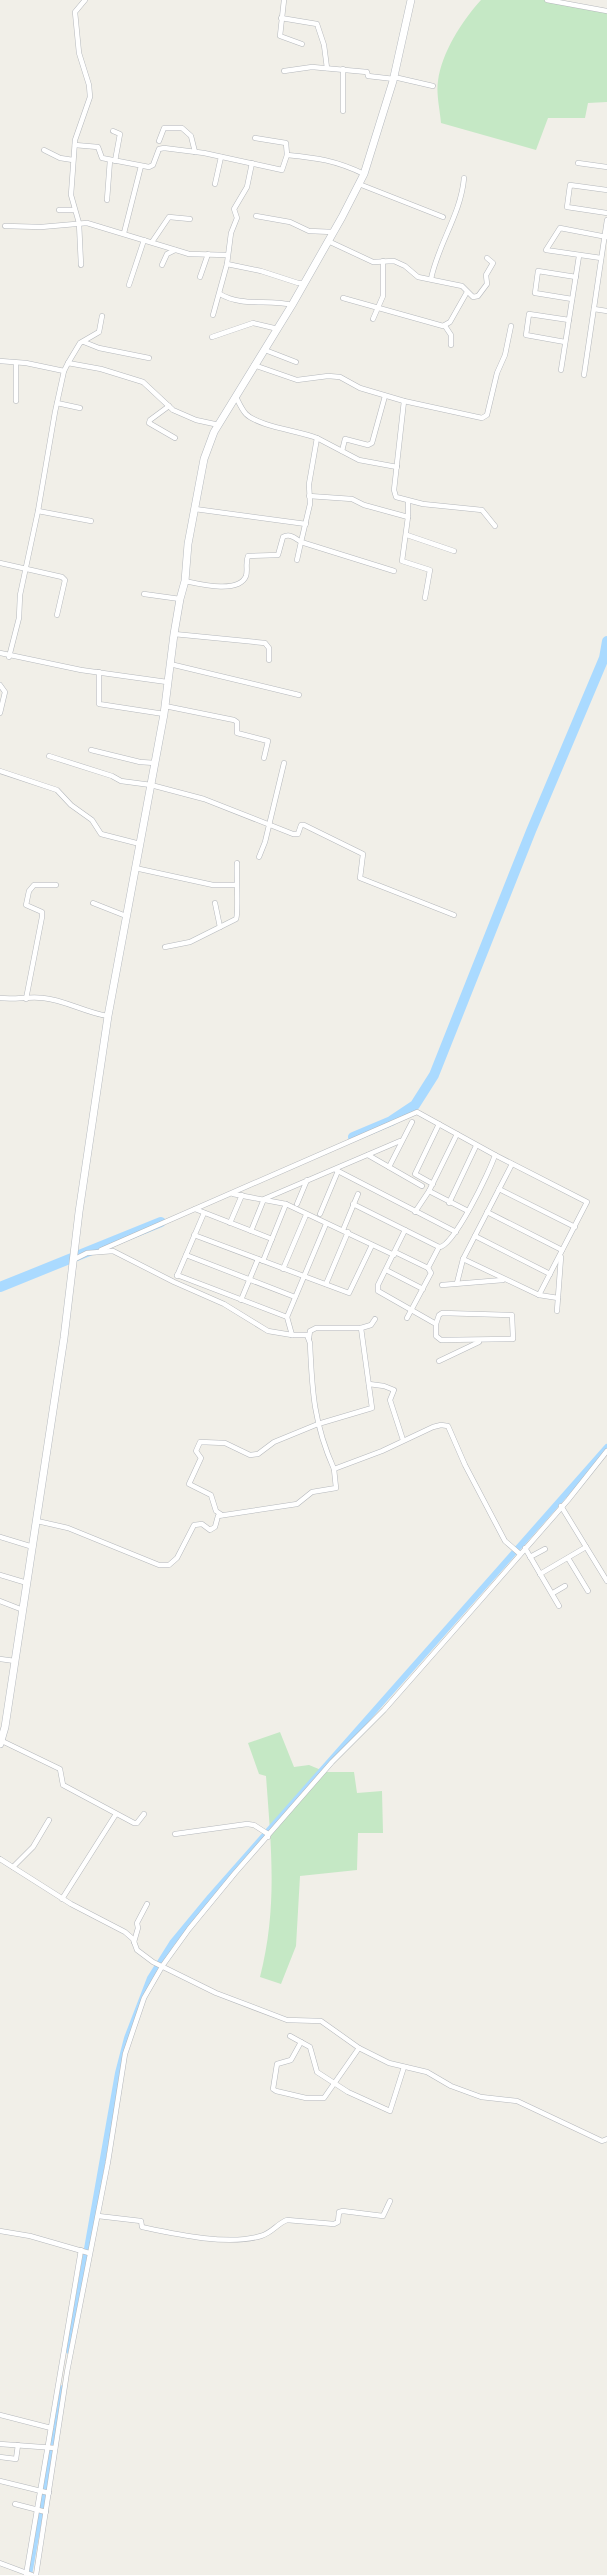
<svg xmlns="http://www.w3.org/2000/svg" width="607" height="2575" font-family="'Fira Sans',sans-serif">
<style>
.green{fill:#c5e8c5}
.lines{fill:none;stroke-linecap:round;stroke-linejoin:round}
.canal{stroke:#aadaff;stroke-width:6}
.river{stroke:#aadaff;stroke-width:10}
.street-casing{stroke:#b5b8bc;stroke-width:5.5}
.secondary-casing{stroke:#b6babf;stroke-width:8}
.street{stroke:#fff;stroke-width:4.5}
.secondary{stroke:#fff;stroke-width:7}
</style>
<rect width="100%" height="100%" fill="#f1efe8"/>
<g class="green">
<path d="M481 0H555L607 10V102L588 103 585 118H548L536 150 441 123C440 110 436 94 438 81 442 52 462 21 481 0Z"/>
<path d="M280 1732 294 1767 309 1765 326 1772H354L357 1793 382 1791 383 1833H358L357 1870 300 1876 296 1946 281 1984 260 1977C278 1907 271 1846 266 1776L259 1774 248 1743Z"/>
</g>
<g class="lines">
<g class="canal">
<polyline points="69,2351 118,2073 127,2038 150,1978 172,1943 210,1897 607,1447"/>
<polyline points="29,2575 63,2388"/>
</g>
<g class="river">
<polyline points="353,1137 391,1121 415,1105 434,1075 531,831 604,658 607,641"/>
<polyline points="0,1287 161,1222"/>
</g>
<defs>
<g id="street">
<polyline points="284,0 280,36 302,44"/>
<polyline points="547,0 607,11"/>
<polyline points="281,18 317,24 324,45 327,68"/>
<polyline points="284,71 312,67 367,72 368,76 394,79"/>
<polyline points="394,77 433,86"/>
<polyline points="343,111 343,69"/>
<polyline points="113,131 120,134 115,161"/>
<polyline points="255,138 286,143 287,155"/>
<polyline points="159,141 164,128 182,128 191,136 195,152"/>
<path d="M75 145 98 147 102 158 149 167 153 165 159 149 164 148 204 153 282 170 287 155C317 158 335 160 364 174"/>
<polyline points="44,150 60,158 73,160"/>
<polyline points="578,163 607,167"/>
<polyline points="215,184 221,157"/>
<polyline points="359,184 443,217"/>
<polyline points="607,190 570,185 567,207 607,213"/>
<polyline points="107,200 110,160"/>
<polyline points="59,210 74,210"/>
<polyline points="256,216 290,222 309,231 333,232"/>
<polyline points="5,226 41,227 87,223 189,254 227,255"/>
<polyline points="124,233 141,166"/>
<polyline points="328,241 373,262 394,261 405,266 418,277 462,286 473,297 478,296 487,284 486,275 493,263 487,258"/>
<polyline points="152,242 169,217 190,219"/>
<polyline points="601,258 546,250 560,228 607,237"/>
<polyline points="227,264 261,271 298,283 304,283"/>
<polyline points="81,265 79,223 71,195 75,140 90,97 89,85 79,53 75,12 85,0"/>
<polyline points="162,265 167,254 175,250"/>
<polyline points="200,277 208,254"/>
<path d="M431 279C438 244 461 214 464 178"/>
<polyline points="129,285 144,240"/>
<path d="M220 294C242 307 268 299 292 305"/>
<polyline points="343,298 443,326 450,322 467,292"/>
<polyline points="572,299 535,293 538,271 576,277"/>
<polyline points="594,309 607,311"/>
<polyline points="213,315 227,264 231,233 237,218 234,209 247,187 252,163"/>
<polyline points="373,319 383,296 383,261"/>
<polyline points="445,326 451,335 451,345"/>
<polyline points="212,337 253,323 278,329"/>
<polyline points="84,342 99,348 149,358"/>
<polyline points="565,342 526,335 529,314 569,320"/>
<polyline points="265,350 296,362"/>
<polyline points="0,361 26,363 64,371"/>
<polyline points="16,363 16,401"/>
<polyline points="68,363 80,343 99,332 102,316"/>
<polyline points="254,365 297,380 328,376 340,377 360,388 404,401 482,418 487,415 497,373 505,355 511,326"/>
<polyline points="561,370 579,256"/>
<polyline points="584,375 607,220"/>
<path d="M236 397C239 403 242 410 246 414 258 426 299 431 317 438L309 484 310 504 301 542 394 571"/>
<polyline points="404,401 394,490 396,497 423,504 482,510 495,526"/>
<polyline points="57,403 80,408"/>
<polyline points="169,406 150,420 149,423 175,438"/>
<polyline points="317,438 359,460 397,467"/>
<polyline points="342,451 345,439 368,445 372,443 385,396"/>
<polyline points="309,496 352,499 364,505 408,517 402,561 430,570 425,598"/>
<polyline points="195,509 306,524"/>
<polyline points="38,511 91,521"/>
<polyline points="408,517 408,501"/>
<polyline points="407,535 454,551"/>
<polyline points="0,563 62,577 65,580 57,615"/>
<path d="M185 581C199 584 239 594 246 576 248 570 245 563 248 556L278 555 283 537C290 533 295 538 301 542L297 560"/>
<polyline points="144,594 180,599"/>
<polyline points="174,634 265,643 269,648 269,660"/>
<polyline points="0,653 81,670 167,682"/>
<polyline points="9,657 19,618 20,595 38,511 55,412 64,371 68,363 101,369 143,382 173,410 196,420 219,425"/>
<polyline points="170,664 299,695"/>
<polyline points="99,672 99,704 164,714"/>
<polyline points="0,685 5,692 0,713"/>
<polyline points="165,706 234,720 237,722 237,733 268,741 264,758"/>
<polyline points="91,750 140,762 155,763"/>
<polyline points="49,756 112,776 121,781 151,785 204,799 293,834 298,834 301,825 304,825 363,854 360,878 454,915"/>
<polyline points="0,771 57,790 71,805 92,820 101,834 140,844"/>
<polyline points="259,857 265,842 284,763"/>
<polyline points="135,868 213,885 235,885"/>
<polyline points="93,903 126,916"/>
<polyline points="215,903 220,927"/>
<path d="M165 947 190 942 236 919C239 913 236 874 237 863"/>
<path d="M0 998C16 1000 29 996 43 998 65 1000 86 1013 108 1016"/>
<polyline points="26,999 42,917 42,912 26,905 29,891 34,885 56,885"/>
<polyline points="368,1155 422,1186"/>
<polyline points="495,1155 587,1202 539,1295"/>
<polyline points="389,1167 412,1122"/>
<polyline points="336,1170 456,1232"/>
<polyline points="433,1184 415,1174 439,1124"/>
<polyline points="499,1189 575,1227"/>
<polyline points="429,1191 468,1211"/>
<polyline points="233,1194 286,1204 394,1255"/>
<polyline points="449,1203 476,1146"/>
<polyline points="297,1204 307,1180"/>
<polyline points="353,1204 439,1247"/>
<polyline points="195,1209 272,1239"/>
<polyline points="415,1212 429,1191 457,1134"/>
<polyline points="487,1212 562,1250"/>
<polyline points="320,1214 338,1171"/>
<polyline points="230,1223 242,1195"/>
<polyline points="343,1230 358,1194"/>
<polyline points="405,1230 378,1285 378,1291 436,1324 436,1336 441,1340 513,1339 512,1315 442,1313 439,1315 436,1324"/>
<polyline points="251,1231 264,1199 400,1141"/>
<polyline points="194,1235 349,1293 372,1245"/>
<polyline points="475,1236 550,1274"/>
<path d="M101 1250 417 1112 495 1155C490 1171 453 1248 439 1247L428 1268 431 1273 407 1318"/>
<polyline points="395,1252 428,1268"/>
<polyline points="186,1255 295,1297"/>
<polyline points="463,1259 539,1295 558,1298"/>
<path d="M73 1260 87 1253 113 1251 174 1282 224 1304 268 1331 292 1335H307L310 1343C312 1392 314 1424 334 1469L382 1451 433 1427 441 1425 448 1426 465 1465 505 1541 520 1554"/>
<polyline points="263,1261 286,1204"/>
<polyline points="283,1269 306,1215"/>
<polyline points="386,1270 423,1289"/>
<polyline points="177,1275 287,1317 292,1335"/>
<polyline points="177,1276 204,1213"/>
<polyline points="457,1283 463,1259 512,1164"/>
<polyline points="326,1284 348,1232"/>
<polyline points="442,1285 503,1280"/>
<polyline points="241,1300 258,1259"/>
<polyline points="557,1311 561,1257"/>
<polyline points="287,1317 326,1224"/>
<polyline points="309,1338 310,1331 316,1328 361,1328"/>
<polyline points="439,1361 479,1342"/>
<polyline points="369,1384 384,1386 394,1390 390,1400 403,1440"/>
<polyline points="561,1506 607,1581"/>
<polyline points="222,1515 216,1511 211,1495 189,1484 201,1458 196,1451 200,1442 225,1443 250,1455 258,1454 274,1442 318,1424 372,1408 361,1328 371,1325 375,1319"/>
<polyline points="37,1521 68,1528 159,1565 169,1565 177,1558 194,1525 202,1524 210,1530 215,1527 218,1516 297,1504 312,1492 336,1488 334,1469"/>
<polyline points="0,1537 33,1547"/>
<polyline points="525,1548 559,1606"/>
<polyline points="530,1557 545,1549"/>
<polyline points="568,1558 588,1591"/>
<polyline points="540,1574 586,1547"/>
<polyline points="0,1575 27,1583"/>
<polyline points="553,1593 565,1586"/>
<polyline points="0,1601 23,1610"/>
<polyline points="0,1659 15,1661"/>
<polyline points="2,1741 60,1769 63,1785 134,1823 137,1823 144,1814"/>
<polyline points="175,1834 247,1824 254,1825 268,1834 268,1837"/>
<polyline points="0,1859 71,1904 125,1932 133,1939 137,1950 153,1962 216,1993 287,2020 321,2021 359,2048 389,2063 427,2072 451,2086 481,2097 517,2101 602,2141 607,2139"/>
<polyline points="13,1867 33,1847 49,1820"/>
<polyline points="62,1899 116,1814"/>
<polyline points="134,1942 138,1928 137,1923 147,1904"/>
<polyline points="290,2036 310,2047 317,2072 348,2092 390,2111 404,2067"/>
<polyline points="301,2042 291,2060 277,2064 273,2089 276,2091 306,2098 324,2098 359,2048"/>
<path d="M98 2216 141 2221 142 2227C175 2234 228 2246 261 2236 272 2233 278 2223 287 2220L334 2224 338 2222 339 2212 343 2211 383 2216 390 2201"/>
<polyline points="0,2231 30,2236 89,2253"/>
<polyline points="0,2415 51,2428"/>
<polyline points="0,2444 55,2448"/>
<polyline points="0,2457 16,2459 18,2445"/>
<polyline points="0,2481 49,2493"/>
<polyline points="15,2504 46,2512"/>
<polyline points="0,2563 32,2575"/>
<polyline points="26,2575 81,2250"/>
<polyline points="36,2575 67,2372 108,2162 125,2054 144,1998 163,1965 189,1929 235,1873 332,1762 384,1710 478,1603 568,1500 607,1451"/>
</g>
<polyline id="secondary" points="0,1744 5,1727 64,1338 79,1212 108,1016 164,714 174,634 180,599 185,581 188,544 204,459 214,432 292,305 342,217 364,174 393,81 411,0"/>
</defs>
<use href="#street" class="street-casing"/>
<use href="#secondary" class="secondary-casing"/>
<use href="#street" class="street"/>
<use href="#secondary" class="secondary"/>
</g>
</svg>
